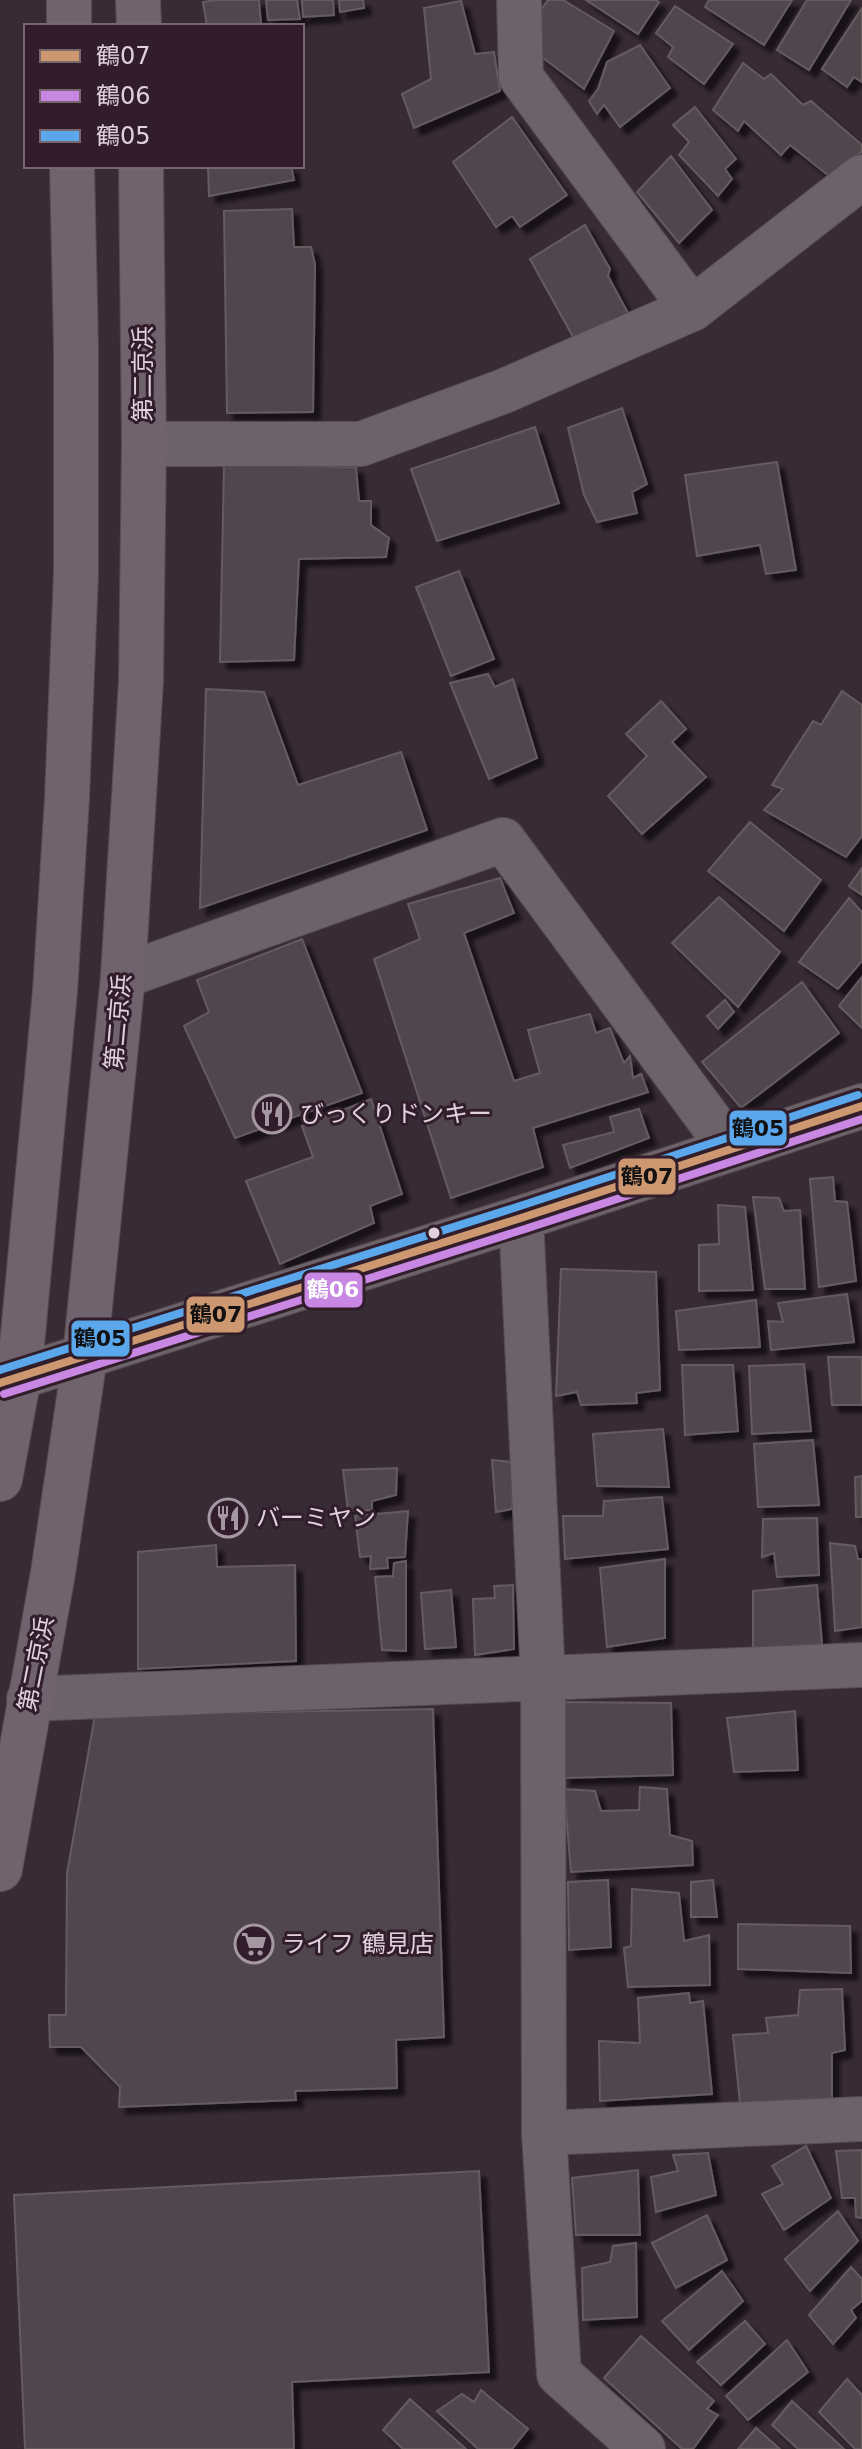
<svg xmlns="http://www.w3.org/2000/svg" width="862" height="2449" font-family="'DejaVu Sans','Noto Sans JP',sans-serif">
<style>
.building{fill:#50464c;stroke:#655b61;stroke-width:2;filter:url(#shadow)}
.lines{fill:none;stroke-linecap:round;stroke-linejoin:round}
.minor-casing{stroke:#554b51;stroke-width:46}
.highway-casing{stroke:#554b51;stroke-width:46}
.minor{stroke:#6c6369;stroke-width:44}
.highway{stroke:#70636b;stroke-width:44}
.bus-1-casing{stroke:#321e2b;stroke-width:14}
.bus-2-casing{stroke:#321e2b;stroke-width:14}
.bus-3-casing{stroke:#321e2b;stroke-width:14}
.bus-1{stroke:#cd976f;stroke-width:8}
.bus-2{stroke:#c787e3;stroke-width:8}
.bus-3{stroke:#5aa8eb;stroke-width:8}
.bus-dot{fill:#e0d2db;stroke:#321e2b;stroke-width:3}
.labels{text-anchor:middle;stroke-width:6;stroke-linejoin:round;paint-order:stroke}
.street-label{font-size:24px;fill:#e0d2db;stroke:#321e2b}
.poi-label{font-size:24px;fill:#e0d2db;stroke:#321e2b;text-anchor:start}
.line-badge{stroke:#321e2b;stroke-width:3}
.badge-label{font-size:22px;text-anchor:middle;font-weight:bold;fill:#fff}
.pale-badge-label{font-size:22px;text-anchor:middle;font-weight:bold;fill:#111}
</style>
<defs>
<filter id="shadow"><feDropShadow dx="7" dy="7" stdDeviation="2" flood-color="#0009"/></filter>
</defs>
<rect width="100%" height="100%" fill="#382c34"/>
<g class="building">
<polygon points="216,0 259,0 261,24 207,26 203,2"/>
<polygon points="266,0 297,0 300,19 268,20"/>
<polygon points="302,0 333,0 334,15 303,17"/>
<polygon points="339,0 363,0 364,8 340,12"/>
<polygon points="548,0 563,0 614,31 584,89 542,57 541,10"/>
<polygon points="586,0 656,0 659,2 638,34"/>
<polygon points="709,0 792,0 764,45 705,7"/>
<polygon points="807,0 851,0 809,70 777,50"/>
<polygon points="461,1 475,54 494,52 500,91 414,128 402,94 431,79 424,8"/>
<polygon points="675,6 733,44 704,84 668,57 673,47 656,33"/>
<polygon points="862,8 862,82 854,77 847,87 822,69"/>
<polygon points="640,45 670,88 620,127 604,105 597,114 589,101 598,89 607,62"/>
<polygon points="743,63 764,79 771,74 803,105 811,101 862,145 862,151 834,180 790,145 781,155 744,121 738,131 713,110"/>
<polygon points="695,107 736,159 725,169 732,179 718,196 679,155 689,142 673,125"/>
<polygon points="512,117 567,195 520,227 512,216 496,227 453,162"/>
<polygon points="671,156 712,210 679,243 637,192"/>
<polygon points="208,166 291,166 294,180 209,196"/>
<polygon points="292,209 294,247 311,247 315,264 313,412 227,413 224,211"/>
<polygon points="585,225 610,269 608,276 628,313 577,344 530,259"/>
<polygon points="622,408 647,484 632,492 637,513 597,522 584,495 568,428"/>
<polygon points="535,427 559,503 437,541 411,469"/>
<polygon points="777,462 796,570 766,574 760,545 697,556 685,475"/>
<polygon points="224,465 356,467 359,501 371,501 371,525 389,538 386,557 299,559 294,660 220,662"/>
<polygon points="459,571 494,659 451,676 416,587"/>
<polygon points="488,674 495,687 513,679 537,758 489,779 450,683"/>
<polygon points="206,689 264,692 298,785 401,752 427,830 200,908"/>
<polygon points="842,691 862,705 862,836 846,857 764,810 783,789 772,785 813,721 821,725"/>
<polygon points="661,701 686,729 672,742 706,777 642,834 608,796 647,756 626,734"/>
<polygon points="750,822 821,880 784,931 708,871"/>
<polygon points="862,868 862,895 849,886"/>
<polygon points="500,878 514,913 464,933 514,1081 540,1073 528,1030 590,1014 596,1033 610,1028 624,1063 630,1056 633,1078 641,1074 648,1092 533,1128 543,1167 451,1198 374,959 420,939 408,904"/>
<polygon points="719,897 780,952 738,1007 672,943"/>
<polygon points="849,898 862,912 862,961 838,989 799,962"/>
<polygon points="302,939 362,1093 235,1138 184,1026 209,1012 197,980"/>
<polygon points="862,977 862,1028 839,1006"/>
<polygon points="802,982 839,1033 741,1108 702,1062"/>
<polygon points="725,1000 734,1012 718,1029 707,1016"/>
<polygon points="371,1099 402,1194 370,1206 374,1223 280,1264 246,1181 313,1157 302,1126"/>
<polygon points="639,1109 649,1138 570,1168 563,1145 614,1132 610,1117"/>
<polygon points="833,1177 835,1201 847,1202 856,1281 819,1287 810,1179"/>
<polygon points="753,1197 779,1198 784,1211 800,1210 805,1289 765,1289"/>
<polygon points="718,1205 745,1207 753,1290 699,1291 699,1245 719,1244"/>
<polygon points="561,1269 656,1272 660,1390 636,1393 637,1403 581,1405 577,1392 556,1396"/>
<polygon points="847,1294 854,1342 771,1350 768,1321 783,1322 778,1303"/>
<polygon points="756,1300 760,1347 679,1350 676,1311"/>
<polygon points="828,1357 862,1357 862,1405 832,1405"/>
<polygon points="804,1364 811,1431 752,1434 749,1366"/>
<polygon points="682,1365 733,1365 738,1431 685,1435"/>
<polygon points="663,1429 669,1487 597,1486 593,1434"/>
<polygon points="813,1440 819,1505 758,1507 754,1444"/>
<polygon points="492,1460 513,1462 512,1509 496,1512"/>
<polygon points="397,1468 396,1495 372,1501 372,1510 348,1511 343,1470"/>
<polygon points="862,1476 862,1517 856,1517 855,1477"/>
<polygon points="662,1497 668,1549 565,1559 563,1516 603,1516 604,1501"/>
<polygon points="408,1511 405,1557 387,1558 388,1568 370,1569 371,1556 360,1557 355,1516"/>
<polygon points="817,1518 819,1575 777,1577 774,1553 762,1557 763,1519"/>
<polygon points="830,1543 855,1546 858,1559 862,1559 862,1627 835,1631"/>
<polygon points="216,1545 217,1567 295,1565 296,1661 138,1669 138,1552"/>
<polygon points="665,1559 665,1638 607,1647 600,1568"/>
<polygon points="406,1561 406,1651 382,1650 375,1577 393,1576 394,1563"/>
<polygon points="513,1585 514,1649 475,1655 473,1599 495,1598 494,1586"/>
<polygon points="817,1585 822,1644 753,1648 753,1591"/>
<polygon points="451,1590 456,1647 425,1649 421,1593"/>
<polygon points="560,1702 671,1703 673,1775 564,1778"/>
<polygon points="433,1709 444,2037 396,2040 397,2088 295,2091 296,2100 119,2107 120,2087 81,2047 50,2047 49,2015 66,2015 67,1873 95,1715"/>
<polygon points="795,1711 798,1770 734,1772 727,1718"/>
<polygon points="640,1787 667,1789 670,1835 692,1841 693,1865 571,1872 564,1789 595,1791 601,1811 639,1810"/>
<polygon points="608,1880 611,1947 569,1950 568,1882"/>
<polygon points="713,1880 717,1917 691,1917 691,1882"/>
<polygon points="632,1889 679,1893 684,1941 709,1935 710,1985 628,1987 624,1948 631,1946"/>
<polygon points="738,1924 850,1926 851,1973 738,1969"/>
<polygon points="842,1989 845,2050 832,2053 832,2098 740,2103 733,2035 768,2033 766,2018 798,2015 800,1990"/>
<polygon points="689,1993 690,2003 703,2001 712,2094 600,2101 599,2041 640,2043 638,1998"/>
<polygon points="806,2146 831,2198 784,2230 762,2194 783,2184 772,2166"/>
<polygon points="862,2150 862,2218 856,2217 855,2198 842,2198 836,2151"/>
<polygon points="708,2153 716,2195 656,2212 651,2177 678,2171 673,2155"/>
<polygon points="638,2170 640,2235 576,2235 572,2178"/>
<polygon points="479,2171 489,2372 292,2382 294,2449 25,2449 14,2195"/>
<polygon points="838,2211 858,2241 810,2291 785,2259"/>
<polygon points="707,2215 727,2260 676,2288 652,2243"/>
<polygon points="636,2243 637,2317 583,2320 582,2268 610,2262 613,2246"/>
<polygon points="851,2267 862,2279 862,2301 851,2310 856,2318 833,2344 809,2315"/>
<polygon points="722,2271 743,2301 689,2350 662,2321"/>
<polygon points="745,2321 765,2344 721,2385 697,2362"/>
<polygon points="641,2336 714,2401 707,2409 718,2415 693,2449 682,2449 604,2378"/>
<polygon points="787,2340 808,2372 748,2420 726,2396"/>
<polygon points="847,2379 862,2395 862,2449 855,2449 819,2412"/>
<polygon points="481,2390 528,2429 512,2449 478,2449 437,2411 462,2394 474,2402"/>
<polygon points="410,2399 466,2449 403,2449 383,2430"/>
<polygon points="792,2401 844,2449 798,2449 772,2425"/>
<polygon points="756,2428 780,2449 738,2449"/>
</g>
<g class="lines">
<defs>
<g id="minor">
<polyline points="519,0 521,77 692,309"/>
<polyline points="144,444 361,444 504,391 692,309 862,177"/>
<polyline points="123,976 503,840 730,1148"/>
<polyline points="521,1218 543,1679 544,2133 559,2374 643,2449"/>
<polyline points="0,1383 521,1218 862,1106"/>
<polyline points="29,1699 862,1665"/>
<polyline points="544,2133 862,2119"/>
</g>
<g id="highway">
<polyline points="69,0 69,26"/>
<polyline points="138,0 139,26"/>
<polyline points="0,1479 19,1377 55,991 67,798 76,573 76,347 72,166"/>
<polyline points="0,1869 53,1573 85,1357 123,976 141,681 144,444 141,166"/>
</g>
</defs>
<use href="#minor" class="minor-casing"/>
<use href="#highway" class="highway-casing"/>
<use href="#minor" class="minor"/>
<use href="#highway" class="highway"/>
<defs>
<polyline id="bus-1" points="0,1383 521,1218 862,1106"/>
<polyline id="bus-2" points="4,1394 525,1229 862,1119"/>
<polyline id="bus-3" points="0,1370 517,1207 858,1095"/>
</defs>
<use href="#bus-1" class="bus-1-casing"/>
<use href="#bus-2" class="bus-2-casing"/>
<use href="#bus-3" class="bus-3-casing"/>
<use href="#bus-1" class="bus-1"/>
<use href="#bus-2" class="bus-2"/>
<use href="#bus-3" class="bus-3"/>
</g>
<defs>
<symbol id="restaurant-ring" viewBox="-11 -11 22 22"><circle r="9.5" fill="#321e2b" stroke="#a598a1" stroke-width="1.5"/><path d="M-5-6h1v4h1v-4h1v4h1v-4h1v5L-1.5 .5V6h-2V.5L-5-1ZM5-6V6H3V1.5H1.5Q1.5-4 5-6Z" fill="#a598a1"/></symbol>
<symbol id="supermarket-ring" viewBox="-11 -11 22 22"><circle r="9.5" fill="#321e2b" stroke="#a598a1" stroke-width="1.5"/><path d="M-6-5.5h2.5l.6 2H6L4.5 2H-2.5L-4.4-4H-6ZM-1.5 3.2a1.3 1.3 0 1 0 .1 0ZM3 3.2a1.3 1.3 0 1 0 .1 0Z" fill="#a598a1"/></symbol>
</defs>
<g fill-rule="evenodd">
<use href="#restaurant-ring" x="250" y="1092" width="44" height="44"/>
<use href="#restaurant-ring" x="206" y="1496" width="44" height="44"/>
<use href="#supermarket-ring" x="232" y="1922" width="44" height="44"/>
</g>
<circle class="bus-dot" cx="434" cy="1233" r="7"/>
<g class="labels">
<g class="street-label">
<text transform="translate(143 374) rotate(-90)" y="8">第二京浜</text>
<text transform="translate(118 1022) rotate(-85)" y="8">第二京浜</text>
<text transform="translate(36 1664) rotate(-79)" y="8">第二京浜</text>
</g>
<g class="poi-label">
<text x="300" y="1122">びっくりドンキー</text>
<text x="256" y="1526">バーミヤン</text>
<text x="282" y="1952">ライフ 鶴見店</text>
</g>
</g>
<g class="line-badge">
<rect x="728" y="1109" width="60" height="38" rx="8" fill="#5aa8eb"/>
<rect x="617" y="1157" width="60" height="39" rx="8" fill="#cd976f"/>
<rect x="303" y="1271" width="61" height="38" rx="8" fill="#c787e3"/>
<rect x="185" y="1295" width="61" height="39" rx="8" fill="#cd976f"/>
<rect x="70" y="1319" width="61" height="39" rx="8" fill="#5aa8eb"/>
</g>
<g class="badge-label">
<text x="333" y="1297">鶴06</text>
</g>
<g class="pale-badge-label">
<text x="758" y="1136">鶴05</text>
<text x="647" y="1184">鶴07</text>
<text x="216" y="1322">鶴07</text>
<text x="100" y="1346">鶴05</text>
</g>
<rect x="24" y="24" width="280" height="144" fill="#321e2b" stroke="#786671" stroke-width="2"/>
<rect x="40" y="50" width="40" height="12" fill="#cd976f" stroke="#786671" stroke-width="2"/>
<text x="96" y="64" font-size="24" fill="#e0d2db">鶴07</text>
<rect x="40" y="90" width="40" height="12" fill="#c787e3" stroke="#786671" stroke-width="2"/>
<text x="96" y="104" font-size="24" fill="#e0d2db">鶴06</text>
<rect x="40" y="130" width="40" height="12" fill="#5aa8eb" stroke="#786671" stroke-width="2"/>
<text x="96" y="144" font-size="24" fill="#e0d2db">鶴05</text>
</svg>
